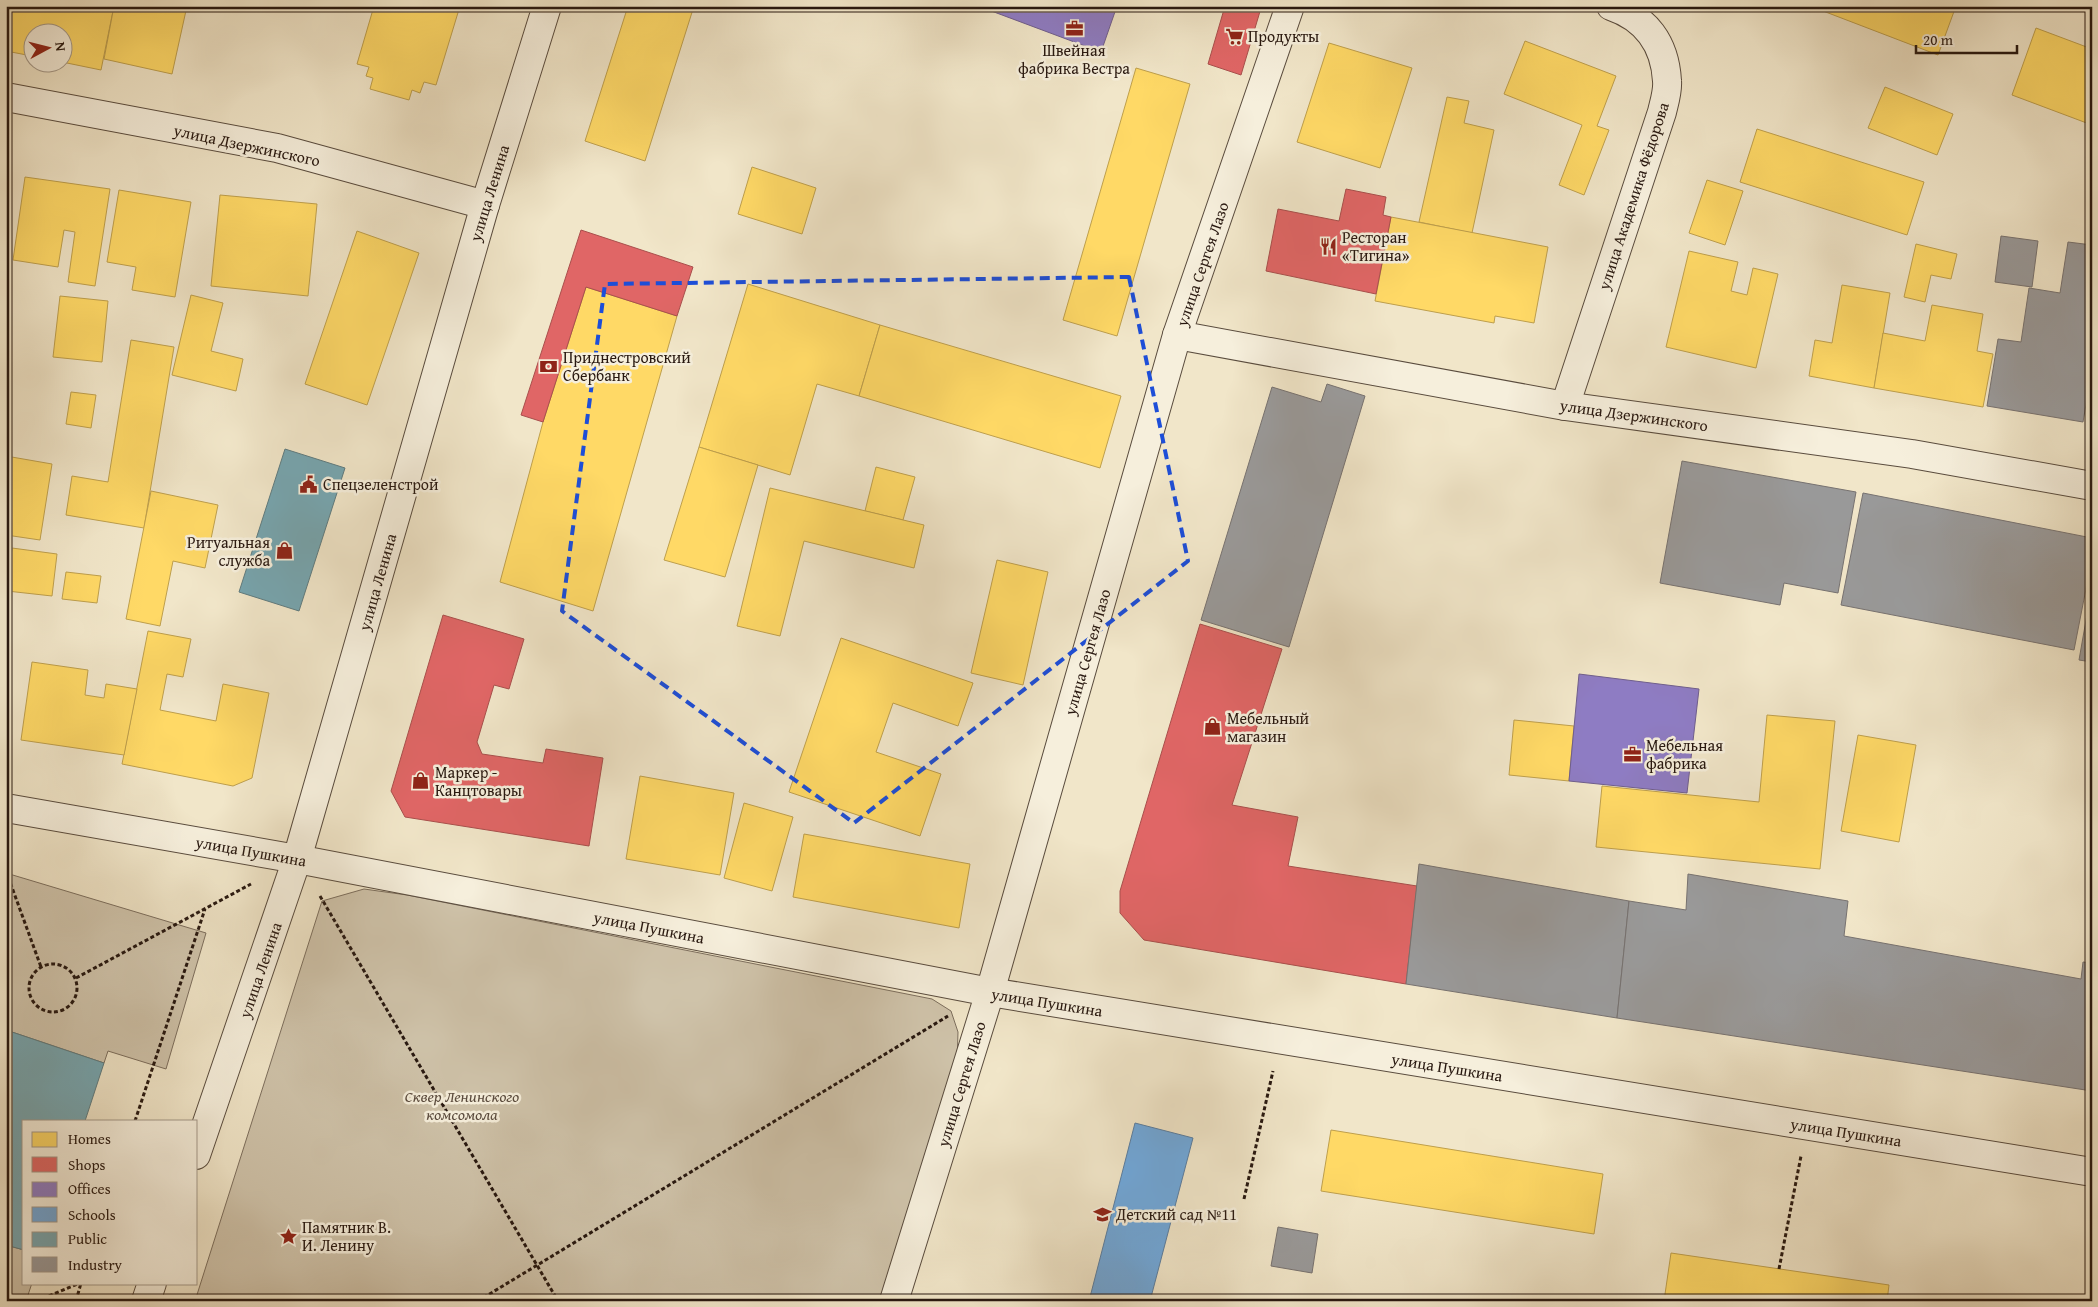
<svg xmlns="http://www.w3.org/2000/svg" width="2098" height="1307" font-family="'Gentium Book Plus',serif">
<style>
.green{fill:#cfc3aa;stroke:#7c6e5d}
.homes{fill:#ffd966;stroke:#be9f4c}
.shops{fill:#e06666;stroke:#a94f4c}
.offices{fill:#8e7cc3;stroke:#6f5e8d}
.schools{fill:#6fa8dc;stroke:#5a7d9f}
.public{fill:#76a5af;stroke:#5f7b7f}
.industry{fill:#999;stroke:#777270}
.lines{fill:none;stroke-linecap:round;stroke-linejoin:round}
.minor-casing{stroke:#5a4c3e;stroke-width:30}
.path{stroke:#281810;stroke-width:3;stroke-dasharray:4 2.5;stroke-linecap:butt}
.minor{stroke:#f6efdc;stroke-width:28}
.marked{fill:none;stroke:#1d4ed8;stroke-width:4;stroke-dasharray:10 6;stroke-linejoin:round}
.labels{text-anchor:middle;stroke-width:5;stroke-linejoin:round;paint-order:stroke}
.poi-label{font-size:16px;fill:#281810;stroke:#f6efdc;text-anchor:start}
.street-label{font-size:16px;fill:#281810;stroke:#f6efdc}
.park-label{font-size:16px;font-style:italic;fill:#5a4b3e;stroke:#f6efdc}
</style>
<rect width="100%" height="100%" fill="#f1e6c9"/>
<filter id="stains"><feTurbulence type="fractalNoise" baseFrequency=".004" numOctaves="4"/><feColorMatrix values="0 0 0 0 .2 0 0 0 0 .09 0 0 0 0 .02 0 0 0 .5 -.17"/></filter>
<radialGradient id="worn" r=".72"><stop offset=".6" stop-color="#630" stop-opacity="0"/><stop offset="1" stop-color="#630" stop-opacity=".3"/></radialGradient>
<g class="green">
<polygon points="6,873 206,933 166,1069 108,1051 104,1063 6,1030"/>
<polygon points="364,889 407,895 932,999 951,1011 958,1032 957,1063 883,1301 195,1301 322,901"/>
<polygon points="6,1245 24,1250 24,1283 32,1283 26,1301 6,1301"/>
</g>
<g class="homes">
<polygon points="6,6 114,6 101,70 62,62 62,32 32,32 32,56 6,51"/>
<polygon points="114,6 187,6 172,74 104,59"/>
<polygon points="374,6 460,6 436,85 424,82 420,93 412,90 409,100 370,89 373,78 366,76 369,67 357,64"/>
<polygon points="628,6 694,6 645,161 585,141"/>
<polygon points="1810,6 1956,6 1938,55"/>
<polygon points="2036,28 2092,49 2092,125 2012,95"/>
<polygon points="1525,41 1616,76 1597,126 1609,130 1584,195 1559,185 1582,125 1504,94"/>
<polygon points="1329,43 1412,68 1380,168 1297,142"/>
<polygon points="1136,68 1190,84 1117,336 1063,320"/>
<polygon points="1885,87 1953,114 1937,155 1868,128"/>
<polygon points="1447,97 1469,101 1464,123 1494,130 1472,233 1419,222"/>
<polygon points="1757,129 1924,182 1907,235 1740,182"/>
<polygon points="752,167 816,188 802,234 738,214"/>
<polygon points="25,177 110,189 95,286 68,282 75,232 64,230 58,267 13,260"/>
<polygon points="1707,180 1743,191 1725,245 1689,233"/>
<polygon points="119,190 191,202 175,297 132,290 136,267 107,262"/>
<polygon points="220,195 317,204 308,296 211,286"/>
<polygon points="1391,217 1548,247 1534,323 1495,316 1494,323 1375,301"/>
<polygon points="357,231 419,253 367,405 305,384"/>
<polygon points="1916,244 1957,254 1951,279 1931,275 1925,302 1904,297"/>
<polygon points="1689,251 1738,262 1731,291 1747,295 1753,268 1778,274 1756,368 1666,347"/>
<polygon points="748,284 880,325 859,396 817,384 790,475 699,447"/>
<polygon points="1842,285 1890,293 1874,388 1809,376 1815,340 1832,343"/>
<polygon points="586,287 677,316 593,611 500,582 543,422"/>
<polygon points="191,295 223,303 211,351 243,359 236,391 172,375"/>
<polygon points="60,296 108,301 102,362 53,357"/>
<polygon points="1932,305 1983,314 1977,351 1993,354 1983,407 1874,388 1883,333 1925,341"/>
<polygon points="880,325 1121,396 1100,468 859,396"/>
<polygon points="131,340 174,347 144,528 66,515 72,476 108,482"/>
<polygon points="71,392 96,395 91,428 66,424"/>
<polygon points="699,447 758,465 725,577 664,560"/>
<polygon points="6,456 52,464 40,540 6,535"/>
<polygon points="876,467 915,477 903,520 865,511"/>
<polygon points="770,488 924,525 914,568 804,541 780,636 737,626"/>
<polygon points="151,491 218,505 205,568 173,561 160,626 126,619"/>
<polygon points="12,548 57,554 52,596 7,591"/>
<polygon points="997,560 1048,572 1023,685 971,673"/>
<polygon points="66,572 101,576 97,603 62,599"/>
<polygon points="148,631 191,639 183,677 167,674 160,710 216,721 223,684 269,693 252,778 233,786 122,764"/>
<polygon points="841,638 973,683 958,726 893,703 876,752 941,774 920,836 789,792"/>
<polygon points="32,662 88,670 85,695 104,698 106,684 137,689 124,755 21,740"/>
<polygon points="1767,715 1835,721 1820,869 1596,847 1602,786 1759,802"/>
<polygon points="1514,720 1574,726 1569,781 1509,775"/>
<polygon points="1858,735 1916,745 1899,842 1841,831"/>
<polygon points="640,776 734,793 720,875 626,859"/>
<polygon points="744,803 793,817 772,891 724,878"/>
<polygon points="804,834 970,864 959,928 793,897"/>
<polygon points="1331,1130 1603,1174 1594,1234 1321,1191"/>
<polygon points="1671,1253 1889,1285 1887,1301 1664,1301"/>
</g>
<g class="shops">
<polygon points="1225,6 1255,6 1261,8 1241,75 1208,64"/>
<polygon points="1346,189 1386,197 1383,215 1391,217 1376,294 1266,271 1278,209 1339,221"/>
<polygon points="581,230 693,267 677,316 586,287 543,422 521,415"/>
<polygon points="443,615 524,639 509,689 494,685 477,742 482,754 543,763 546,749 603,758 589,846 405,817 391,791"/>
<polygon points="1200,624 1282,649 1232,805 1298,817 1288,866 1417,886 1406,984 1144,940 1120,913 1120,891"/>
</g>
<g class="offices">
<polygon points="978,6 1117,6 1101,52"/>
<polygon points="1579,674 1699,689 1687,793 1569,781"/>
</g>
<polygon class="schools" points="1135,1123 1193,1138 1150,1301 1089,1301"/>
<g class="public">
<polygon points="285,449 345,468 299,611 239,592"/>
<polygon points="6,1030 104,1063 85,1121 24,1121 24,1250 6,1245"/>
</g>
<g class="industry">
<polygon points="2001,236 2038,241 2032,287 1995,282"/>
<polygon points="2068,242 2092,245 2092,369 2083,422 1987,406 1998,339 2021,342 2029,288 2060,293"/>
<polygon points="1327,384 1365,396 1289,647 1201,620 1272,387 1321,402"/>
<polygon points="1682,461 1856,492 1838,593 1784,583 1780,605 1660,583"/>
<polygon points="1863,493 2092,538 2092,558 2074,650 1841,605"/>
<polygon points="2092,586 2092,662 2079,660"/>
<polygon points="1419,864 1629,901 1617,1018 1406,984"/>
<polygon points="1688,874 1848,901 1844,936 2081,979 2083,962 2092,963 2092,1091 1617,1018 1629,901 1686,910"/>
<polygon points="1278,1227 1318,1234 1312,1273 1271,1266"/>
</g>
<g class="lines">
<defs>
<g id="minor">
<polyline points="6,97 277,148 485,205"/>
<polyline points="1177,335 1565,406 1912,454 2092,486"/>
<path d="M1565 406 1662 112C1664 103 1668 91 1667 81 1665 43 1646 18 1611 6"/>
<polyline points="6,808 297,859 990,992 2092,1172"/>
<polyline points="196,1155 297,859 485,205 547,6"/>
<polyline points="146,1301 152,1283"/>
<polyline points="894,1301 990,992 1177,335 1290,6"/>
</g>
</defs>
<use href="#minor" class="minor-casing"/>
<g class="path">
<polyline points="6,871 41,967"/>
<polyline points="320,896 558,1301"/>
<circle cx="53" cy="988" r="24"/>
<polyline points="76,978 251,884"/>
<polyline points="135,1121 205,909"/>
<polyline points="1244,1199 1273,1071"/>
<polyline points="1779,1269 1801,1156"/>
<polyline points="37,1301 80,1283"/>
<polyline points="76,1301 81,1283"/>
<polyline points="478,1301 948,1016"/>
</g>
<use href="#minor" class="minor"/>
</g>
<path class="marked" d="M1129 277 1188 561 854 823 562 611 605 284Z"/>
<defs>
<symbol id="office-bare" viewBox="-9 -9 18 18"><path d="M-6-3h4V-5.5h4V-3h4V5H-6ZM-1-4.5V-3h2v-1.5ZM-6 0V1H6V0Z" fill="#8f2418" stroke="#f6efdc" stroke-width="2.5" paint-order="stroke"/></symbol>
<symbol id="supermarket-bare" viewBox="-9 -9 18 18"><path d="M-6-5.5h2.5l.6 2H6L4.5 2H-2.5L-4.4-4H-6ZM-1.5 3.2a1.3 1.3 0 1 0 .1 0ZM3 3.2a1.3 1.3 0 1 0 .1 0Z" fill="#8f2418" stroke="#f6efdc" stroke-width="2.5" paint-order="stroke"/></symbol>
<symbol id="restaurant-bare" viewBox="-9 -9 18 18"><path d="M-5-6h1v4h1v-4h1v4h1v-4h1v5L-1.5 .5V6h-2V.5L-5-1ZM5-6V6H3V1.5H1.5Q1.5-4 5-6Z" fill="#8f2418" stroke="#f6efdc" stroke-width="2.5" paint-order="stroke"/></symbol>
<symbol id="bank-bare" viewBox="-9 -9 18 18"><path d="M-6-4H6V4H-6ZM0-2.3a2.3 2.3 0 1 0 0 4.6a2.3 2.3 0 1 0 0-4.6Z" fill="#8f2418" stroke="#f6efdc" stroke-width="2.5" paint-order="stroke"/></symbol>
<symbol id="civic-bare" viewBox="-9 -9 18 18"><path d="M-.6-6.5H3V-4.5H.6V-3L4-1V1h2V6H-6V1h2V-1L-.6-3ZM-1.2 2.5V6h2.4V2.5Z" fill="#8f2418" stroke="#f6efdc" stroke-width="2.5" paint-order="stroke"/></symbol>
<symbol id="shop-bare" viewBox="-9 -9 18 18"><path d="M-5-2.5h2.3a2.7 3.5 0 0 1 5.4 0H5L5.5 6h-11ZM-1.5-2.5h3a1.5 2.3 0 0 0-3 0Z" fill="#8f2418" stroke="#f6efdc" stroke-width="2.5" paint-order="stroke"/></symbol>
<symbol id="school-bare" viewBox="-9 -9 18 18"><path d="M0-5L7-2L0 1L-7-2ZM-4 1L0 2.5L4 1V4Q0 6-4 4Z" fill="#8f2418" stroke="#f6efdc" stroke-width="2.5" paint-order="stroke"/></symbol>
<symbol id="sight-bare" viewBox="-9 -9 18 18"><path d="M0-6L1.8-2.2L6-1.7L2.9 1.2L3.7 5.4L0 3.3L-3.7 5.4L-2.9 1.2L-6-1.7L-1.8-2.2Z" fill="#8f2418" stroke="#f6efdc" stroke-width="2.5" paint-order="stroke"/></symbol>
</defs>
<g fill-rule="evenodd">
<use href="#office-bare" x="1062" y="16" width="25" height="25"/>
<use href="#supermarket-bare" x="1222" y="24" width="25" height="25"/>
<use href="#restaurant-bare" x="1316" y="234" width="25" height="25"/>
<use href="#bank-bare" x="536" y="354" width="25" height="25"/>
<use href="#civic-bare" x="296" y="472" width="25" height="25"/>
<use href="#shop-bare" x="272" y="538" width="25" height="25"/>
<use href="#shop-bare" x="1200" y="714" width="25" height="25"/>
<use href="#office-bare" x="1620" y="742" width="25" height="25"/>
<use href="#shop-bare" x="408" y="768" width="25" height="25"/>
<use href="#school-bare" x="1090" y="1202" width="25" height="25"/>
<use href="#sight-bare" x="276" y="1224" width="25" height="25"/>
</g>
<g class="labels">
<g class="poi-label">
<text x="1248" y="42">Продукты</text>
<text x="1074" y="56" text-anchor="middle">Швейная<tspan x="1074" dy="18">фабрика Вестра</tspan></text>
<text x="1342" y="243">Ресторан<tspan x="1342" dy="18">«Тигина»</tspan></text>
<text x="563" y="363">Приднестровский<tspan x="563" dy="18">Сбербанк</tspan></text>
<text x="323" y="490">Спецзеленстрой</text>
<text x="270" y="548" text-anchor="end">Ритуальная<tspan x="270" dy="18">служба</tspan></text>
<text x="1227" y="724">Мебельный<tspan x="1227" dy="18">магазин</tspan></text>
<text x="1646" y="751">Мебельная<tspan x="1646" dy="18">фабрика</tspan></text>
<text x="435" y="778">Маркер -<tspan x="435" dy="18">Канцтовары</tspan></text>
<text x="1116" y="1220">Детский сад №11</text>
<text x="302" y="1233">Памятник В.<tspan x="302" dy="18">И. Ленину</tspan></text>
</g>
<g class="street-label">
<text transform="translate(247 145) rotate(12)" y="6">улица Дзержинского</text>
<text transform="translate(489 193) rotate(-73)" y="6">улица Ленина</text>
<text transform="translate(1633 196) rotate(-72)" y="6">улица Академика Фёдорова</text>
<text transform="translate(1202 264) rotate(-71)" y="6">улица Сергея Лазо</text>
<text transform="translate(1634 415) rotate(8)" y="6">улица Дзержинского</text>
<text transform="translate(377 582) rotate(-74)" y="6">улица Ленина</text>
<text transform="translate(1087 652) rotate(-74)" y="6">улица Сергея Лазо</text>
<text transform="translate(251 851) rotate(10)" y="6">улица Пушкина</text>
<text transform="translate(649 927) rotate(11)" y="6">улица Пушкина</text>
<text transform="translate(260 970) rotate(-71)" y="6">улица Ленина</text>
<text transform="translate(1047 1002) rotate(9)" y="6">улица Пушкина</text>
<text transform="translate(1447 1067) rotate(9)" y="6">улица Пушкина</text>
<text transform="translate(961 1084) rotate(-73)" y="6">улица Сергея Лазо</text>
<text transform="translate(1846 1132) rotate(9)" y="6">улица Пушкина</text>
</g>
<g class="park-label">
<text x="462" y="1102">Сквер Ленинского<tspan x="462" dy="18">комсомола</tspan></text>
</g>
</g>
<rect width="2098" height="1307" fill="none" stroke="#f1e6c9" stroke-width="25"/>
<rect x="8" y="8" width="2083" height="1292" fill="none" stroke="#281810" stroke-width="2.5"/>
<rect x="12" y="12" width="2073" height="1282" fill="none" stroke="#281810"/>
<rect x="22" y="1120" width="175" height="165" fill="#f6efdc" stroke="#a4998a"/>
<rect x="32" y="1132" width="25" height="15" fill="#ffd966" stroke="#a4998a"/>
<text x="68" y="1144" font-size="15" fill="#281810">Homes</text>
<rect x="32" y="1157" width="25" height="15" fill="#e06666" stroke="#a4998a"/>
<text x="68" y="1170" font-size="15" fill="#281810">Shops</text>
<rect x="32" y="1182" width="25" height="15" fill="#8e7cc3" stroke="#a4998a"/>
<text x="68" y="1194" font-size="15" fill="#281810">Offices</text>
<rect x="32" y="1207" width="25" height="15" fill="#6fa8dc" stroke="#a4998a"/>
<text x="68" y="1220" font-size="15" fill="#281810">Schools</text>
<rect x="32" y="1232" width="25" height="15" fill="#76a5af" stroke="#a4998a"/>
<text x="68" y="1244" font-size="15" fill="#281810">Public</text>
<rect x="32" y="1257" width="25" height="15" fill="#999999" stroke="#a4998a"/>
<text x="68" y="1270" font-size="15" fill="#281810">Industry</text>
<g transform="translate(48 48) rotate(83)"><circle r="24" fill="#f6efdc" stroke="#a4998a"/>
<path d="M0-4L9 19L0 12L-9 19Z" fill="#8f2418"/>
<text y="-8" font-size="14" font-weight="bold" text-anchor="middle" fill="#281810">N</text>
</g>
<path d="M1916 45v8h101v-8" fill="none" stroke="#281810" stroke-width="2.5"/>
<text x="1923" y="45" font-size="15" fill="#281810" stroke="#f6efdc" stroke-width="4" paint-order="stroke">20 m</text>
<rect width="100%" height="100%" filter="url(#stains)"/>
<rect width="100%" height="100%" fill="url(#worn)"/>
</svg>
